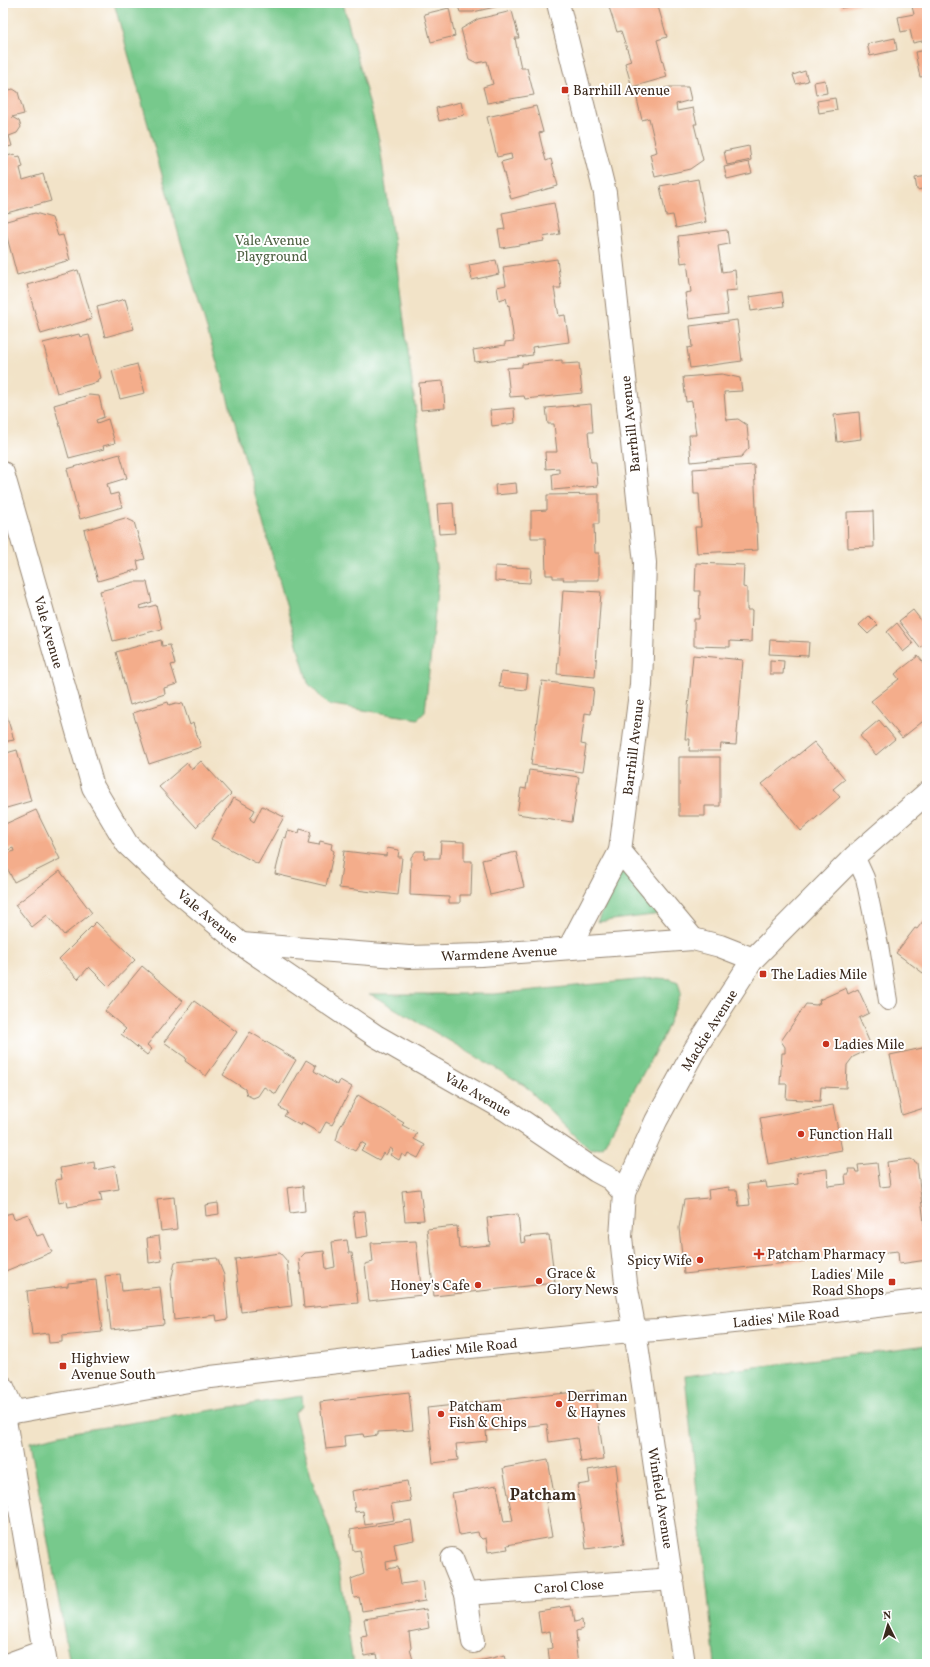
<svg xmlns="http://www.w3.org/2000/svg" width="930" height="1667" font-family="Vollkorn,serif">
<style>
.green{fill:#77c98c;stroke:#597a55}
.building{fill:#f4ad8b}
.lines{fill:none;stroke-linecap:round;stroke-linejoin:round}
.service-casing{stroke:#968673;stroke-width:20}
.minor-casing{stroke:#968673;stroke-width:24}
.service{stroke:#fff;stroke-width:18}
.minor{stroke:#fff;stroke-width:22}
.poi-dot{fill:#c8321e;stroke:#fff;stroke-width:1.5}
.labels{text-anchor:middle;stroke-width:4;stroke-linejoin:round;paint-order:stroke}
.poi-label{font-size:14px;fill:#3b2a1e;stroke:#fff;text-anchor:start}
.park-label{font-size:14px;fill:#506244;stroke:#fff}
.street-label{font-size:14px;fill:#3b2a1e;stroke:#fff}
.quarter-label{font-size:16px;font-weight:bold;fill:#3b2a1e;stroke:#fff}
</style>
<rect width="100%" height="100%" fill="#fff"/>
<filter id="ink" filterUnits="userSpaceOnUse"><feTurbulence type="fractalNoise" baseFrequency=".025" numOctaves="2"/><feDisplacementMap in="SourceGraphic" scale="8" xChannelSelector="R" yChannelSelector="G"/><feConvolveMatrix kernelMatrix="1 2 1 2 8 2 1 2 1" color-interpolation-filters="sRGB"/></filter>
<filter id="wash" filterUnits="userSpaceOnUse"><feTurbulence type="fractalNoise" baseFrequency=".012" numOctaves="4" result="noise"/><feDisplacementMap in="SourceGraphic" scale="16" xChannelSelector="R" yChannelSelector="G"/><feGaussianBlur stdDeviation="0.9" result="paint"/><feColorMatrix in="noise" values="0 0 0 0 0 0 0 0 0 0 0 0 0 0 0 0 0 1.4 0 .05"/><feComposite in="paint" operator="in"/></filter>
<g filter="url(#wash)">
<rect width="100%" height="100%" fill="#f2e3c8"/>
<g class="green">
<polygon points="114,3 343,3 379,140 396,259 438,581 425,712 418,719 327,704 308,683 235,423 178,232"/>
<polygon points="624,864 661,914 597,922"/>
<polygon points="657,978 671,979 678,982 681,993 665,1033 603,1147 590,1150 524,1085 372,995 369,994 494,994"/>
<polygon points="927,1345 927,1664 715,1664 685,1376"/>
<polygon points="302,1396 303,1406 294,1413 312,1480 330,1530 339,1569 353,1664 70,1664 30,1442 73,1432"/>
</g>
<g id="blocks">
<g class="building">
<polygon points="457,3 508,3 508,4 473,12 460,12"/>
<polygon points="624,3 657,3 667,37 657,40 667,77 632,87 625,63 631,61 621,31 617,32 609,7"/>
<polygon points="840,3 860,3 860,4 841,8"/>
<polygon points="911,3 927,3 927,40 913,43 910,30 901,32 898,17 914,14"/>
<polygon points="449,8 455,36 431,42 424,14"/>
<polygon points="512,11 519,38 515,38 518,54 521,68 527,68 534,95 487,103 483,87 493,84 487,61 477,63 469,59 461,29 478,19"/>
<polygon points="895,38 897,50 870,56 867,44"/>
<polygon points="927,50 927,76 920,77 915,52"/>
<polygon points="805,71 808,81 796,84 793,75"/>
<polygon points="825,80 827,93 816,95 814,82"/>
<polygon points="670,87 688,87 691,100 676,104 677,111 693,108 697,124 694,124 703,160 690,169 655,177 650,154 657,152 649,118 642,120 636,95"/>
<polygon points="13,89 18,92 24,114 12,117 19,121 21,127 17,133 9,136 12,146 3,148 3,92"/>
<polygon points="835,98 837,110 819,113 817,101"/>
<polygon points="461,102 464,115 439,121 436,108"/>
<polygon points="536,106 543,132 539,133 542,146 546,161 551,159 558,186 511,199 501,162 512,159 511,154 497,157 487,117"/>
<polygon points="749,146 751,160 727,165 724,151"/>
<polygon points="15,154 16,157 20,156 23,167 20,168 23,180 43,174 51,201 3,214 3,157"/>
<polygon points="749,162 752,173 727,179 724,167"/>
<polygon points="927,176 927,188 917,190 915,178"/>
<polygon points="698,179 706,222 676,228 673,215 666,216 660,186"/>
<polygon points="554,203 560,234 543,237 544,241 501,248 498,230 505,229 502,213"/>
<polygon points="35,213 52,218 58,236 63,235 70,260 17,275 3,222"/>
<polygon points="727,230 729,244 718,246 722,272 735,270 737,290 725,291 728,314 689,319 685,293 691,292 687,262 681,263 678,236"/>
<polygon points="557,259 561,288 554,288 559,316 565,315 569,342 532,347 533,355 475,362 473,350 505,345 505,342 514,341 509,305 508,306 506,298 499,300 497,287 506,285 503,267"/>
<polygon points="496,260 499,274 472,280 469,265"/>
<polygon points="78,270 92,319 41,334 27,285"/>
<polygon points="782,292 784,306 751,311 749,297"/>
<polygon points="125,299 134,329 105,337 97,307"/>
<polygon points="737,320 742,361 690,368 687,348 692,347 690,326"/>
<polygon points="79,334 80,337 89,335 101,378 97,380 98,382 57,393 43,343"/>
<polygon points="562,360 562,364 579,363 582,393 525,399 524,396 510,397 507,368 522,367 522,364"/>
<polygon points="137,364 145,393 120,399 112,371"/>
<polygon points="722,374 740,378 742,391 724,392 726,416 727,420 738,419 747,425 749,448 741,457 691,462 689,435 696,435 694,419 692,401 686,402 683,377"/>
<polygon points="443,381 445,408 421,410 419,383"/>
<polygon points="89,395 99,396 104,417 96,420 97,423 108,419 115,443 103,446 104,449 69,458 54,405"/>
<polygon points="591,404 593,432 588,432 591,462 596,462 598,486 553,490 552,474 559,473 559,468 546,469 545,452 557,452 554,424 548,424 546,408"/>
<polygon points="514,408 515,423 492,426 490,410"/>
<polygon points="859,412 861,439 837,442 834,415"/>
<polygon points="120,454 127,478 107,484 110,495 118,493 122,507 80,519 67,469"/>
<polygon points="754,465 758,550 697,553 695,527 701,527 699,494 694,494 693,469"/>
<polygon points="516,483 517,493 496,495 495,485"/>
<polygon points="599,494 599,524 594,524 595,553 599,553 599,580 563,580 564,578 553,578 553,575 546,575 545,538 531,538 531,511 547,510 547,495"/>
<polygon points="453,503 455,533 439,534 437,504"/>
<polygon points="873,511 874,547 848,548 847,512"/>
<polygon points="125,518 134,522 145,559 137,561 139,569 98,581 84,530"/>
<polygon points="696,563 744,565 743,587 747,588 747,610 752,610 751,642 730,641 730,647 694,646 694,619 699,619 700,591 695,591"/>
<polygon points="495,566 531,568 530,583 495,581"/>
<polygon points="134,582 147,582 152,602 140,606 141,609 156,605 162,629 113,641 100,591"/>
<polygon points="563,590 601,592 595,677 557,674"/>
<polygon points="913,610 927,628 927,642 920,648 899,621"/>
<polygon points="869,616 878,625 868,634 859,625"/>
<polygon points="897,623 913,644 903,652 887,632"/>
<polygon points="161,640 162,646 170,645 175,664 171,665 177,684 164,688 165,694 130,705 116,652"/>
<polygon points="770,640 809,642 808,656 769,654"/>
<polygon points="693,655 743,660 736,745 721,744 720,751 689,751 690,739 685,739"/>
<polygon points="918,656 927,667 927,718 902,738 871,701 899,679 895,674"/>
<polygon points="770,660 784,661 783,674 770,674"/>
<polygon points="501,672 528,675 526,690 499,687"/>
<polygon points="542,681 594,688 591,714 585,713 581,744 586,745 582,772 531,765"/>
<polygon points="168,702 169,705 176,703 183,704 190,725 193,723 201,747 149,764 133,713"/>
<polygon points="3,704 14,740 3,742"/>
<polygon points="879,720 895,739 876,755 860,736"/>
<polygon points="814,742 845,779 833,789 840,797 801,831 762,784"/>
<polygon points="17,750 31,801 3,809 3,754"/>
<polygon points="679,757 720,757 720,806 705,806 705,816 679,816"/>
<polygon points="201,761 231,794 196,827 159,787 187,763 192,769"/>
<polygon points="529,770 579,777 572,822 517,814 521,788 526,789"/>
<polygon points="234,798 255,810 250,819 254,822 262,806 284,817 258,864 211,839"/>
<polygon points="36,810 60,859 14,882 3,859 3,856 14,851 13,848 3,852 3,825"/>
<polygon points="300,829 311,832 308,843 319,845 320,841 332,844 331,849 334,851 326,886 275,874 284,837 286,838 288,830 299,833"/>
<polygon points="441,841 464,842 464,861 472,861 471,895 460,895 460,903 449,903 449,897 410,895 411,857 416,851 425,851 424,858 440,858"/>
<polygon points="387,848 399,850 398,857 402,857 398,895 339,888 344,851 386,856"/>
<polygon points="516,852 524,887 490,895 482,860"/>
<polygon points="60,871 92,913 64,935 47,915 32,927 15,905"/>
<polygon points="927,916 927,976 896,953 915,928 917,929"/>
<polygon points="96,922 135,960 109,987 89,967 78,979 59,959"/>
<polygon points="142,966 183,1001 147,1045 152,1049 147,1055 121,1034 126,1029 105,1011"/>
<polygon points="846,988 848,994 858,989 869,1013 859,1018 872,1048 853,1057 847,1065 846,1088 821,1087 820,1101 786,1099 787,1084 780,1084 782,1053 785,1053 785,1047 781,1041 806,1004 816,1005 820,1003 819,1000"/>
<polygon points="194,1001 237,1032 206,1076 185,1061 186,1058 164,1042"/>
<polygon points="250,1032 296,1060 276,1094 264,1087 258,1096 253,1098 247,1095 245,1089 223,1075"/>
<polygon points="927,1047 927,1107 902,1115 890,1055"/>
<polygon points="306,1060 316,1066 314,1071 338,1085 340,1080 352,1087 332,1125 326,1122 320,1133 302,1123 301,1126 284,1116 287,1112 279,1107"/>
<polygon points="358,1095 404,1123 402,1125 417,1133 414,1139 425,1145 418,1158 408,1153 406,1157 402,1154 399,1160 390,1155 393,1150 390,1148 386,1155 383,1153 379,1160 361,1150 366,1145 361,1142 355,1151 336,1141 339,1129"/>
<polygon points="833,1105 842,1150 768,1164 760,1118"/>
<polygon points="911,1159 917,1163 927,1248 927,1260 899,1264 898,1251 684,1274 679,1228 684,1200 709,1198 708,1190 729,1187 729,1190 737,1190 739,1206 750,1205 747,1184 766,1182 767,1188 798,1184 797,1173 827,1169 828,1186 846,1184 845,1174 849,1174 848,1169 855,1169 856,1172 859,1172 858,1165 877,1163 880,1187 890,1186 887,1162"/>
<polygon points="94,1162 95,1170 115,1166 119,1189 100,1192 102,1201 68,1207 67,1201 59,1203 55,1180 62,1179 60,1168"/>
<polygon points="303,1186 305,1211 290,1213 287,1188"/>
<polygon points="420,1189 424,1220 405,1221 402,1191"/>
<polygon points="174,1197 177,1229 161,1231 157,1199"/>
<polygon points="218,1203 219,1214 206,1216 205,1205"/>
<polygon points="365,1211 368,1236 356,1238 353,1212"/>
<polygon points="12,1213 14,1219 28,1214 37,1236 44,1234 52,1252 3,1272 3,1215"/>
<polygon points="518,1214 521,1243 526,1242 525,1237 549,1235 555,1283 434,1296 427,1229 457,1226 459,1248 490,1245 487,1218"/>
<polygon points="159,1236 162,1261 149,1263 147,1238"/>
<polygon points="347,1240 349,1253 352,1253 358,1303 304,1308 299,1259 305,1253 324,1251 326,1269 335,1267 332,1242"/>
<polygon points="416,1241 422,1295 369,1301 365,1264 373,1262 371,1243"/>
<polygon points="280,1253 287,1261 292,1306 241,1312 235,1259"/>
<polygon points="217,1258 224,1275 228,1319 217,1321 216,1315 174,1320 171,1282 175,1262"/>
<polygon points="120,1274 122,1291 160,1287 164,1324 111,1330 105,1276"/>
<polygon points="96,1280 102,1332 62,1336 62,1342 49,1343 48,1333 32,1335 27,1291 68,1286 68,1283"/>
<polygon points="594,1390 604,1459 581,1462 577,1438 549,1442 547,1424 486,1431 487,1441 456,1444 458,1460 433,1463 427,1408"/>
<polygon points="409,1392 413,1430 378,1432 378,1435 364,1437 363,1434 344,1436 345,1447 326,1449 320,1402"/>
<polygon points="548,1460 555,1500 546,1502 552,1537 507,1545 508,1549 488,1552 486,1538 482,1539 479,1536 478,1532 459,1535 452,1493 497,1485 504,1522 513,1521 503,1468"/>
<polygon points="616,1465 618,1480 615,1481 624,1544 586,1549 577,1485 590,1483 588,1470"/>
<polygon points="407,1481 411,1501 391,1504 394,1520 365,1525 363,1511 355,1512 352,1491"/>
<polygon points="411,1520 414,1540 394,1544 397,1560 386,1562 387,1569 398,1567 401,1584 422,1581 425,1601 362,1611 359,1597 354,1598 351,1579 364,1574 360,1550 353,1551 350,1530"/>
<polygon points="570,1606 571,1610 573,1610 575,1622 582,1620 583,1629 576,1631 577,1642 575,1642 578,1663 550,1664 548,1649 552,1648 550,1631 541,1633 538,1611"/>
<polygon points="426,1609 429,1628 409,1632 411,1648 410,1649 414,1664 379,1664 377,1654 364,1656 361,1637 367,1636 364,1619"/>
<polygon points="505,1655 507,1664 470,1664 470,1663"/>
</g>
</g>
</g>
<g filter="url(#ink)">
<use href="#blocks" fill-opacity="0" stroke="#968673" stroke-width="1"/>
<g class="lines">
<defs>
<g id="service">
<polyline points="855,856 865,878 879,945 888,1001"/>
<polyline points="3,1664 44,1649"/>
</g>
<g id="minor">
<polyline points="558,3 605,193 645,563 641,685 620,851 569,948"/>
<polyline points="3,473 93,787 127,844 170,885 241,944 376,1036 506,1110 596,1171 611,1179 624,1193"/>
<polyline points="620,851 693,939"/>
<polyline points="242,944 409,957 481,955 693,939 720,946 753,959"/>
<polyline points="3,1387 14,1412"/>
<polyline points="3,1414 211,1377 441,1350 620,1332 658,1330 827,1312 927,1300"/>
<polyline points="4,1414 46,1664"/>
<polyline points="452,1559 466,1594 673,1579"/>
<polyline points="466,1594 473,1642"/>
<polyline points="684,1664 635,1331 626,1283 621,1237 624,1193 656,1121 695,1049 753,959 855,856 927,793"/>
</g>
</defs>
<use href="#service" class="service-casing"/>
<use href="#minor" class="minor-casing"/>
<use href="#service" class="service"/>
<use href="#minor" class="minor"/>
</g>
</g>
<g class="poi-dot">
<rect x="561" y="86" width="8" height="8" rx="2"/>
<rect x="759" y="970" width="8" height="8" rx="2"/>
<circle cx="826" cy="1044" r="4"/>
<circle cx="801" cy="1134" r="4"/>
<path d="M757 1248h4v4h4v4h-4v4h-4v-4h-4v-4h4z"/>
<circle cx="700" cy="1260" r="4"/>
<circle cx="539" cy="1281" r="4"/>
<rect x="888" y="1278" width="8" height="8" rx="2"/>
<circle cx="478" cy="1285" r="4"/>
<rect x="59" y="1362" width="8" height="8" rx="2"/>
<circle cx="559" cy="1404" r="4"/>
<circle cx="441" cy="1414" r="4"/>
</g>
<g class="labels">
<g class="poi-label">
<text x="573" y="95">Barrhill Avenue</text>
<text x="771" y="979">The Ladies Mile</text>
<text x="834" y="1049">Ladies Mile</text>
<text x="809" y="1139">Function Hall</text>
<text x="767" y="1259">Patcham Pharmacy</text>
<text x="692" y="1265" text-anchor="end">Spicy Wife</text>
<text x="547" y="1278">Grace &amp;<tspan x="547" dy="16">Glory News</tspan></text>
<text x="884" y="1279" text-anchor="end">Ladies' Mile<tspan x="884" dy="16">Road Shops</tspan></text>
<text x="470" y="1290" text-anchor="end">Honey's Cafe</text>
<text x="71" y="1363">Highview<tspan x="71" dy="16">Avenue South</tspan></text>
<text x="567" y="1401">Derriman<tspan x="567" dy="16">&amp; Haynes</tspan></text>
<text x="449" y="1411">Patcham<tspan x="449" dy="16">Fish &amp; Chips</tspan></text>
</g>
<g class="park-label">
<text x="272" y="245">Vale Avenue<tspan x="272" dy="16">Playground</tspan></text>
</g>
<g class="street-label">
<text transform="translate(630 424) rotate(-96)" y="5">Barrhill Avenue</text>
<text transform="translate(49 632) rotate(74)" y="5">Vale Avenue</text>
<text transform="translate(633 747) rotate(-83)" y="5">Barrhill Avenue</text>
<text transform="translate(208 916) rotate(40)" y="5">Vale Avenue</text>
<text transform="translate(499 953) rotate(-3)" y="5">Warmdene Avenue</text>
<text transform="translate(709 1030) rotate(-58)" y="5">Mackie Avenue</text>
<text transform="translate(478 1094) rotate(30)" y="5">Vale Avenue</text>
<text transform="translate(786 1317) rotate(-6)" y="5">Ladies' Mile Road</text>
<text transform="translate(464 1348) rotate(-6)" y="5">Ladies' Mile Road</text>
<text transform="translate(661 1498) rotate(81)" y="5">Winfield Avenue</text>
<text transform="translate(569 1586) rotate(-4)" y="5">Carol Close</text>
</g>
<g class="quarter-label">
<text x="543" y="1500">Patcham</text>
</g>
</g>
<rect width="930" height="1667" fill="none" stroke="#fff" stroke-width="16"/>
<g transform="translate(888 1625) rotate(355)" stroke="#ffffff" stroke-width="3" paint-order="stroke">
<path d="M0-3L7 15L0 10L-7 15Z" fill="#3b2a1e"/>
<text y="-6" font-size="11" font-weight="bold" text-anchor="middle" fill="#3b2a1e">N</text>
</g>
</svg>
